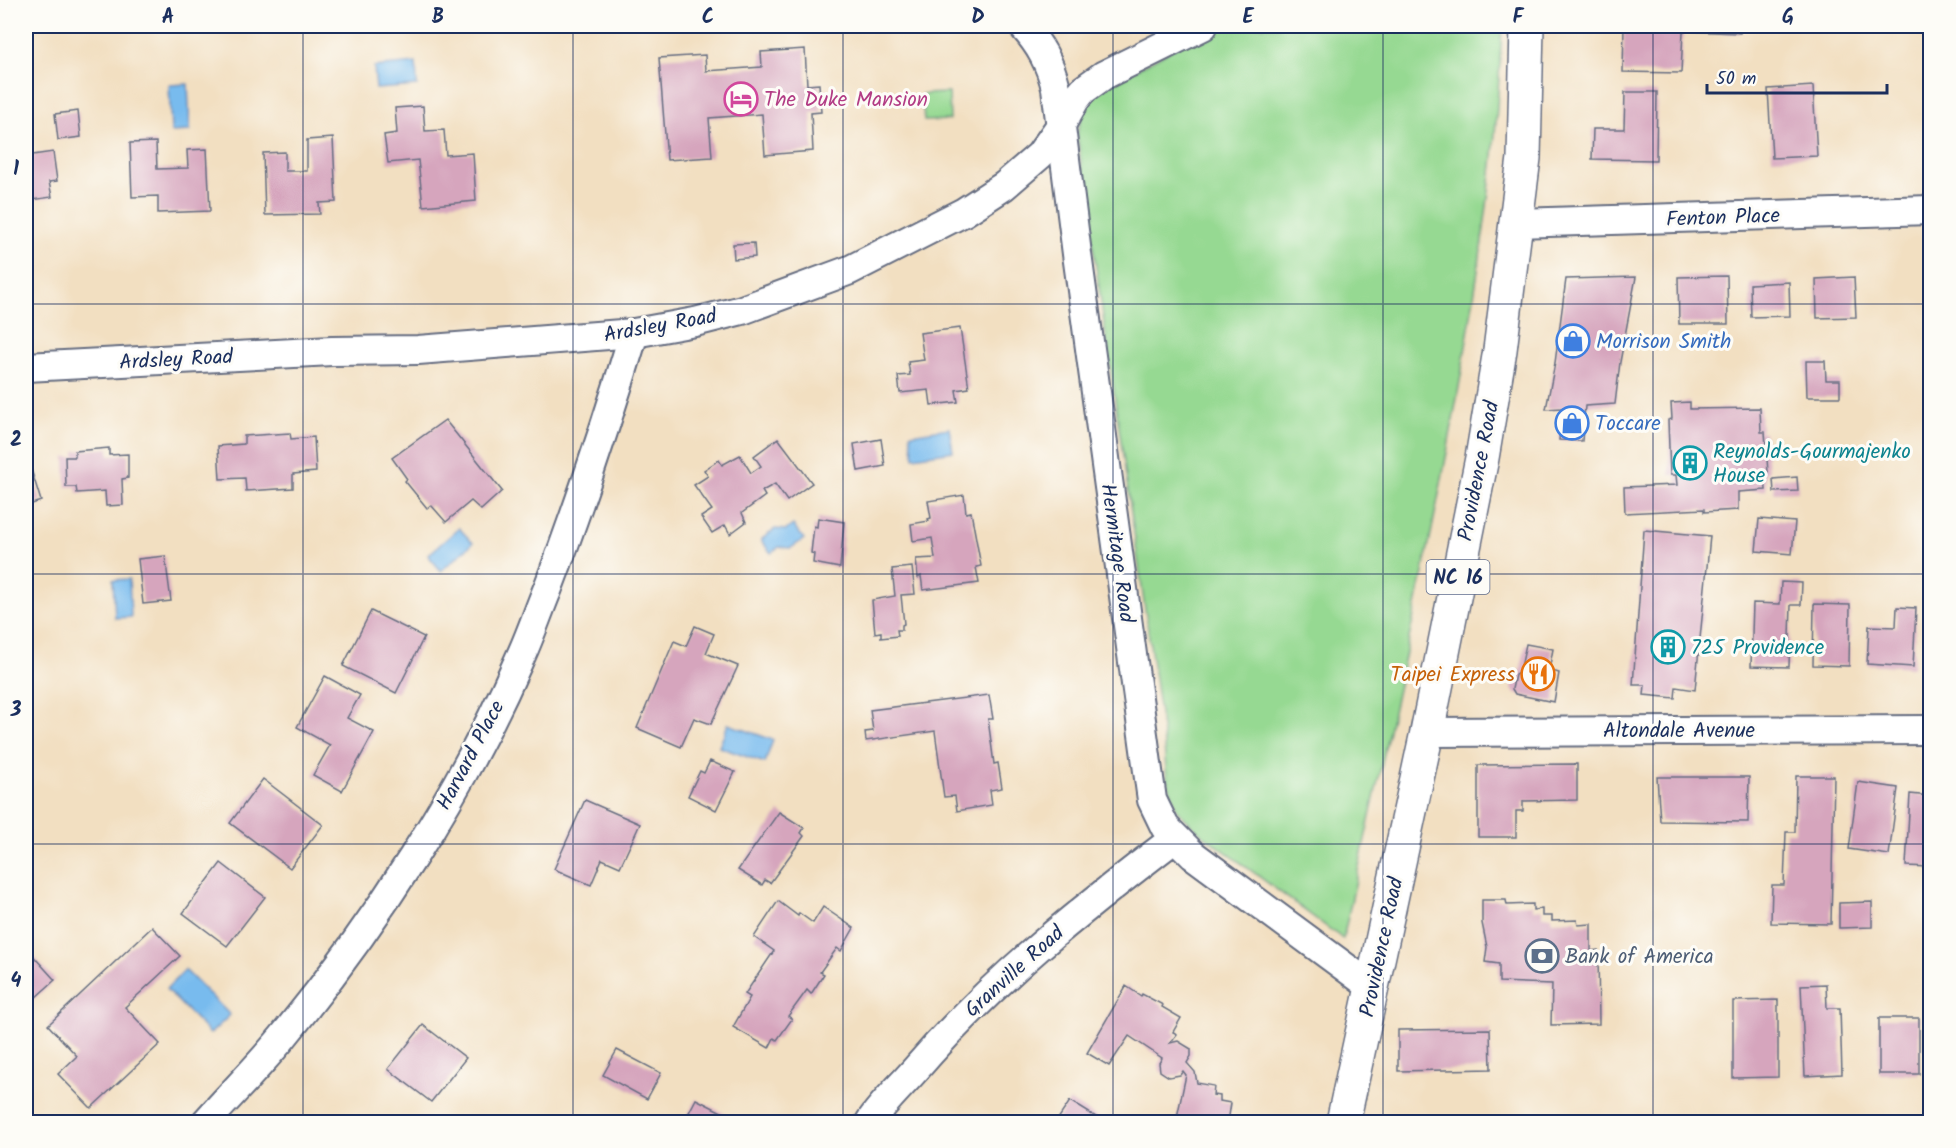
<svg xmlns="http://www.w3.org/2000/svg" width="1956" height="1148" font-family="Kalam,sans-serif">
<style>
.green{fill:#96d992;stroke:#588478;stroke-width:1.5}
.water{fill:#78bbee;stroke:#4a75a6;stroke-width:1.5}
.building{fill:#d6a5bd}
.lines{fill:none;stroke-linecap:round;stroke-linejoin:round}
.minor-casing{stroke:#666d81;stroke-width:32}
.primary-casing{stroke:#666d81;stroke-width:36}
.minor{stroke:#fff;stroke-width:28}
.primary{stroke:#fff;stroke-width:33}
.grid{fill:none;stroke:#1b2f5e;stroke-width:1.5;stroke-opacity:0.55}
.labels{text-anchor:middle;stroke-width:6;stroke-linejoin:round;paint-order:stroke}
.shield{fill:#fdfcf7;stroke:#5f6c8c;stroke-width:1.5}
.shield-label{font-size:20px;font-weight:bold;fill:#1b2f5e}
.hotel-label{font-size:21px;fill:#b23c85;stroke:#fdfcf7;text-anchor:start}
.street-label{font-size:21px;fill:#1b2f5e;stroke:#fdfcf7}
.shop-label{font-size:21px;fill:#366cbe;stroke:#fdfcf7;text-anchor:start}
.culture-label{font-size:21px;fill:#0d838f;stroke:#fdfcf7;text-anchor:start}
.food-label{font-size:21px;fill:#c56008;stroke:#fdfcf7;text-anchor:end}
.service-label{font-size:21px;fill:#4e5e75;stroke:#fdfcf7;text-anchor:start}
.neatline{fill:none;stroke:#1b2f5e;stroke-width:2}
.grid-label{font-size:20px;text-anchor:middle;font-weight:bold;fill:#1b2f5e}
</style>
<rect width="100%" height="100%" fill="#fdfcf7"/>
<filter id="ink" filterUnits="userSpaceOnUse"><feTurbulence type="fractalNoise" baseFrequency=".0167" numOctaves="2"/><feDisplacementMap in="SourceGraphic" scale="12" xChannelSelector="R" yChannelSelector="G"/><feConvolveMatrix kernelMatrix="1 2 1 2 8 2 1 2 1" color-interpolation-filters="sRGB"/></filter>
<filter id="wash" filterUnits="userSpaceOnUse"><feTurbulence type="fractalNoise" baseFrequency=".008" numOctaves="4" result="noise"/><feDisplacementMap in="SourceGraphic" scale="24" xChannelSelector="R" yChannelSelector="G"/><feGaussianBlur stdDeviation="1.35" result="paint"/><feColorMatrix in="noise" values="0 0 0 0 0 0 0 0 0 0 0 0 0 0 0 0 0 1.4 0 .05"/><feComposite in="paint" operator="in"/></filter>
<g filter="url(#wash)">
<rect width="100%" height="100%" fill="#f2dfc1"/>
<g class="green">
<path d="M1213 26H1502C1499 75 1497 125 1491 174 1460 432 1398 686 1343 939L1198 831 1177 810 1167 780 1163 735 1077 134 1086 98Z"/>
<polygon points="949,93 950,120 924,121 922,94"/>
</g>
<g class="water">
<polygon points="416,63 417,86 376,89 374,67"/>
<polygon points="188,84 190,131 171,132 169,85"/>
<polygon points="949,428 953,451 914,457 910,434"/>
<polygon points="793,525 804,539 791,548 779,547 771,553 761,540 775,529 786,530"/>
<polygon points="459,528 473,543 441,571 428,555"/>
<polygon points="129,579 131,617 115,618 113,580"/>
<polygon points="728,724 773,740 765,763 719,747"/>
<polygon points="185,970 230,1015 210,1034 166,989"/>
</g>
<g id="blocks">
<g class="building">
<polygon points="1624,26 1740,26 1740,33 1683,31 1681,73 1623,72"/>
<polygon points="805,49 807,85 819,84 821,112 811,113 813,151 765,155 762,114 709,118 712,157 667,160 659,58 705,55 706,71 762,67 761,52"/>
<polygon points="1813,86 1817,156 1772,158 1768,89"/>
<polygon points="1625,92 1657,92 1656,160 1592,159 1593,129 1624,129"/>
<polygon points="423,106 425,131 444,130 446,155 473,153 476,201 423,206 418,160 388,163 384,135 397,133 395,108"/>
<polygon points="78,111 81,137 58,140 55,114"/>
<polygon points="333,138 336,202 319,203 320,214 265,215 263,153 285,152 285,171 307,171 307,140"/>
<polygon points="156,142 157,169 188,168 187,150 207,149 210,211 158,213 158,196 132,197 130,143"/>
<polygon points="53,152 57,181 49,182 52,197 32,200 31,193 26,194 26,156"/>
<polygon points="754,243 755,257 734,259 733,244"/>
<polygon points="1727,276 1728,324 1679,324 1678,277"/>
<polygon points="1636,277 1620,362 1615,404 1585,406 1582,441 1559,440 1562,408 1546,409 1555,363 1566,279"/>
<polygon points="1854,277 1856,317 1817,318 1816,279"/>
<polygon points="1789,282 1790,316 1751,317 1750,284"/>
<polygon points="960,328 969,388 956,390 958,402 931,405 929,390 900,393 898,376 910,375 908,362 924,360 920,333"/>
<polygon points="1806,361 1825,361 1826,380 1840,380 1840,397 1807,397"/>
<polygon points="1690,402 1690,409 1760,408 1761,432 1765,432 1768,472 1765,473 1766,490 1738,492 1738,510 1704,512 1704,509 1625,513 1624,487 1677,485 1676,475 1670,475 1668,420 1672,419 1671,403"/>
<polygon points="445,420 502,491 481,510 471,501 446,522 431,505 427,508 405,481 407,479 392,458"/>
<polygon points="290,433 291,439 314,437 316,472 293,474 293,488 246,491 245,478 220,479 218,446 244,444 244,436"/>
<polygon points="778,438 812,483 787,501 775,484 762,491 765,496 742,513 746,522 730,534 725,525 712,533 701,517 712,510 694,485 708,476 704,470 719,460 722,465 740,455 751,473 761,466 754,456"/>
<polygon points="881,439 885,466 858,471 854,444"/>
<polygon points="109,448 109,455 128,454 128,478 122,479 123,505 106,506 105,491 77,493 76,487 66,487 65,457 75,457 75,451"/>
<polygon points="26,453 41,501 26,506"/>
<polygon points="1797,477 1798,491 1774,492 1773,479"/>
<polygon points="964,495 966,513 971,512 981,566 976,567 979,583 923,590 921,576 918,578 916,559 935,558 932,538 913,541 911,524 929,521 928,519 931,518 928,501"/>
<polygon points="818,518 844,522 840,568 813,563 814,554 811,553 814,526 817,527"/>
<polygon points="1759,519 1795,522 1792,554 1756,551"/>
<polygon points="1644,530 1710,536 1695,690 1676,687 1675,698 1644,695 1645,685 1633,685"/>
<polygon points="165,556 171,601 143,604 138,559"/>
<polygon points="912,567 915,594 901,595 904,624 902,625 902,630 897,630 898,636 881,638 881,632 875,633 872,600 895,596 892,569"/>
<polygon points="1781,582 1802,583 1801,605 1791,605 1789,667 1751,666 1753,603 1780,604"/>
<polygon points="1814,604 1850,605 1849,666 1813,665"/>
<polygon points="1897,607 1916,608 1913,667 1867,664 1869,626 1896,627"/>
<polygon points="371,611 424,637 396,693 343,666"/>
<polygon points="26,621 32,636 26,638"/>
<polygon points="695,626 714,634 706,653 738,666 711,724 694,718 681,747 637,728 674,641 686,646"/>
<polygon points="1526,644 1553,649 1549,670 1559,673 1554,702 1515,694 1512,689 1515,675 1520,672"/>
<polygon points="325,676 360,695 347,718 374,732 342,791 313,775 330,745 297,727"/>
<polygon points="989,695 993,719 988,719 994,764 998,763 1002,788 990,790 992,805 957,811 955,796 944,797 935,731 866,741 865,732 873,731 870,710"/>
<polygon points="710,761 735,772 716,810 688,796 700,771 704,773"/>
<polygon points="1577,764 1577,800 1523,801 1523,811 1516,811 1516,837 1478,837 1478,765"/>
<polygon points="1796,776 1834,776 1831,924 1771,923 1772,885 1784,885 1786,832 1795,832"/>
<polygon points="1657,777 1749,777 1748,822 1660,821"/>
<polygon points="263,779 323,825 290,868 230,823"/>
<polygon points="1858,782 1898,788 1889,855 1849,849"/>
<polygon points="1910,794 1930,796 1930,867 1906,866"/>
<polygon points="585,800 640,824 620,867 602,859 591,885 554,869"/>
<polygon points="779,812 804,828 801,833 804,836 770,883 765,880 762,885 738,870"/>
<polygon points="221,863 265,897 227,946 183,913"/>
<polygon points="1482,900 1506,900 1507,905 1533,904 1533,910 1542,909 1542,916 1552,916 1552,921 1577,920 1578,925 1591,924 1591,951 1598,950 1599,1024 1551,1025 1552,984 1499,982 1499,964 1485,962 1487,947 1482,923"/>
<polygon points="778,901 798,916 799,913 813,923 823,907 854,928 841,951 837,948 820,972 824,974 811,994 807,990 788,1016 792,1019 777,1040 774,1038 769,1048 733,1027 750,997 745,994 774,951 754,937"/>
<polygon points="1872,902 1872,927 1839,928 1839,903"/>
<polygon points="152,927 180,956 125,1007 160,1044 91,1108 58,1074 77,1056 48,1025"/>
<polygon points="26,948 55,980 26,1006"/>
<polygon points="1826,984 1827,1008 1840,1008 1842,1074 1805,1076 1801,985"/>
<polygon points="1126,986 1141,996 1142,994 1163,1005 1162,1007 1181,1018 1173,1032 1177,1034 1170,1043 1178,1041 1191,1049 1191,1056 1187,1063 1195,1072 1197,1083 1214,1086 1213,1095 1220,1096 1220,1101 1231,1103 1228,1122 1176,1122 1186,1075 1183,1071 1180,1075 1169,1077 1160,1071 1159,1063 1162,1058 1129,1036 1109,1066 1087,1053"/>
<polygon points="1778,1000 1778,1077 1733,1078 1733,1001"/>
<rect x="1879" y="1018" width="40" height="56"/>
<polygon points="423,1025 466,1058 431,1102 388,1069"/>
<polygon points="1490,1029 1491,1069 1398,1071 1398,1030"/>
<polygon points="617,1050 661,1073 647,1099 603,1075"/>
<polygon points="696,1099 741,1122 684,1122"/>
<polygon points="1070,1101 1104,1122 1056,1122"/>
</g>
</g>
</g>
<g filter="url(#ink)">
<use href="#blocks" fill-opacity="0" stroke="#666d81" stroke-width="1.5"/>
<g class="lines">
<defs>
<g id="minor">
<path d="M1023 26C1040 45 1050 63 1056 88L1077 254 1152 800 1165 827 1193 855 1372 987"/>
<polyline points="1516,223 1930,210"/>
<polyline points="26,367 332,351 418,350 634,333 695,322 742,310 850,270 964,212 1004,186 1040,155 1061,125 1075,100 1083,90 1104,75 1203,26"/>
<polyline points="1427,732 1930,730"/>
<path d="M206 1122C231 1094 258 1067 282 1038 374 926 461 793 519 660 530 637 538 612 548 588 580 504 608 419 634 333"/>
<path d="M870 1122C882 1104 900 1087 915 1070 992 980 1081 910 1175 838"/>
</g>
<polyline id="primary" points="1343,1122 1427,732 1482,458 1500,350 1524,158 1527,26"/>
</defs>
<use href="#minor" class="minor-casing"/>
<use href="#primary" class="primary-casing"/>
<use href="#minor" class="minor"/>
<use href="#primary" class="primary"/>
</g>
</g>
<path class="grid" d="M303 26V1122M573 26V1122M843 26V1122M1113 26V1122M1383 26V1122M1653 26V1122M26 304H1930M26 574H1930M26 844H1930"/>
<defs>
<symbol id="hotel-ring" viewBox="-11 -11 22 22"><circle r="9.5" fill="#fdfcf7" stroke="#d1479c" stroke-width="1.5"/><path d="M-6-4.5h1.5V1H6V5H4.5V3h-9V5H-6ZM-4 0a1.8 1.8 0 1 1 3.6 0ZM.5 0V-2.5h3Q6-2.5 6 0Z" fill="#d1479c"/></symbol>
<symbol id="shop-ring" viewBox="-11 -11 22 22"><circle r="9.5" fill="#fdfcf7" stroke="#3f7fe0" stroke-width="1.5"/><path d="M-5-2.5h2.3a2.7 3.5 0 0 1 5.4 0H5L5.5 6h-11ZM-1.5-2.5h3a1.5 2.3 0 0 0-3 0Z" fill="#3f7fe0"/></symbol>
<symbol id="building-ring" viewBox="-11 -11 22 22"><circle r="9.5" fill="#fdfcf7" stroke="#0f9aa8" stroke-width="1.5"/><path d="M-4-6H4V6H1V3H-1V6H-4ZM-2.5-4.3h1.7v1.8h-1.7ZM.8-4.3h1.7v1.8H.8ZM-2.5-1h1.7V.8h-1.7ZM.8-1h1.7V.8H.8Z" fill="#0f9aa8"/></symbol>
<symbol id="restaurant-ring" viewBox="-11 -11 22 22"><circle r="9.5" fill="#fdfcf7" stroke="#e8710a" stroke-width="1.5"/><path d="M-5-6h1v4h1v-4h1v4h1v-4h1v5L-1.5 .5V6h-2V.5L-5-1ZM5-6V6H3V1.5H1.5Q1.5-4 5-6Z" fill="#e8710a"/></symbol>
<symbol id="bank-ring" viewBox="-11 -11 22 22"><circle r="9.5" fill="#fdfcf7" stroke="#5c6f8a" stroke-width="1.5"/><path d="M-6-4H6V4H-6ZM0-2.3a2.3 2.3 0 1 0 0 4.6a2.3 2.3 0 1 0 0-4.6Z" fill="#5c6f8a"/></symbol>
</defs>
<g fill-rule="evenodd">
<use href="#hotel-ring" x="722" y="80" width="38" height="38"/>
<use href="#shop-ring" x="1554" y="322" width="38" height="38"/>
<use href="#shop-ring" x="1553" y="404" width="38" height="38"/>
<use href="#building-ring" x="1671" y="444" width="38" height="38"/>
<use href="#building-ring" x="1649" y="628" width="38" height="38"/>
<use href="#restaurant-ring" x="1519" y="655" width="38" height="38"/>
<use href="#bank-ring" x="1523" y="937" width="38" height="38"/>
</g>
<g class="labels">
<rect class="shield" x="1426.5" y="560" width="63" height="34" rx="4.5"/>
<g class="shield-label">
<text x="1458" y="584">NC 16</text>
</g>
<g class="hotel-label">
<text x="764" y="106">The Duke Mansion</text>
</g>
<g class="street-label">
<text transform="translate(1723 217) rotate(-2)" y="7">Fenton Place</text>
<text transform="translate(660 325) rotate(-10)" y="7">Ardsley Road</text>
<text transform="translate(176 359) rotate(-3)" y="7">Ardsley Road</text>
<text transform="translate(1478 471) rotate(-79)" y="7">Providence Road</text>
<text transform="translate(1118 553) rotate(82)" y="7">Hermitage Road</text>
<text x="1679" y="737">Altondale Avenue</text>
<text transform="translate(470 755) rotate(-62)" y="7">Harvard Place</text>
<text transform="translate(1381 947) rotate(-78)" y="7">Providence Road</text>
<text transform="translate(1014 971) rotate(-42)" y="7">Granville Road</text>
</g>
<g class="shop-label">
<text x="1596" y="348">Morrison Smith</text>
<text x="1595" y="430">Toccare</text>
</g>
<g class="culture-label">
<text x="1713" y="458">Reynolds-Gourmajenko<tspan x="1713" dy="24">House</tspan></text>
<text x="1691" y="654">725 Providence</text>
</g>
<g class="food-label">
<text x="1515" y="681">Taipei Express</text>
</g>
<g class="service-label">
<text x="1565" y="963">Bank of America</text>
</g>
</g>
<rect width="1956" height="1148" fill="none" stroke="#fdfcf7" stroke-width="66"/>
<path d="M1707 84v9h180v-9" fill="none" stroke="#1b2f5e" stroke-width="3"/>
<text x="1716" y="84" font-size="18" fill="#1b2f5e" stroke="#fdfcf7" stroke-width="4.5" paint-order="stroke">50 m</text>
<rect x="33" y="33" width="1890" height="1082" class="neatline"/>
<g class="grid-label">
<text x="168" y="23">A</text>
<text x="438" y="23">B</text>
<text x="708" y="23">C</text>
<text x="978" y="23">D</text>
<text x="1248" y="23">E</text>
<text x="1518" y="23">F</text>
<text x="1788" y="23">G</text>
<text x="16" y="175">1</text>
<text x="16" y="446">2</text>
<text x="16" y="716">3</text>
<text x="16" y="987">4</text>
</g>
</svg>
